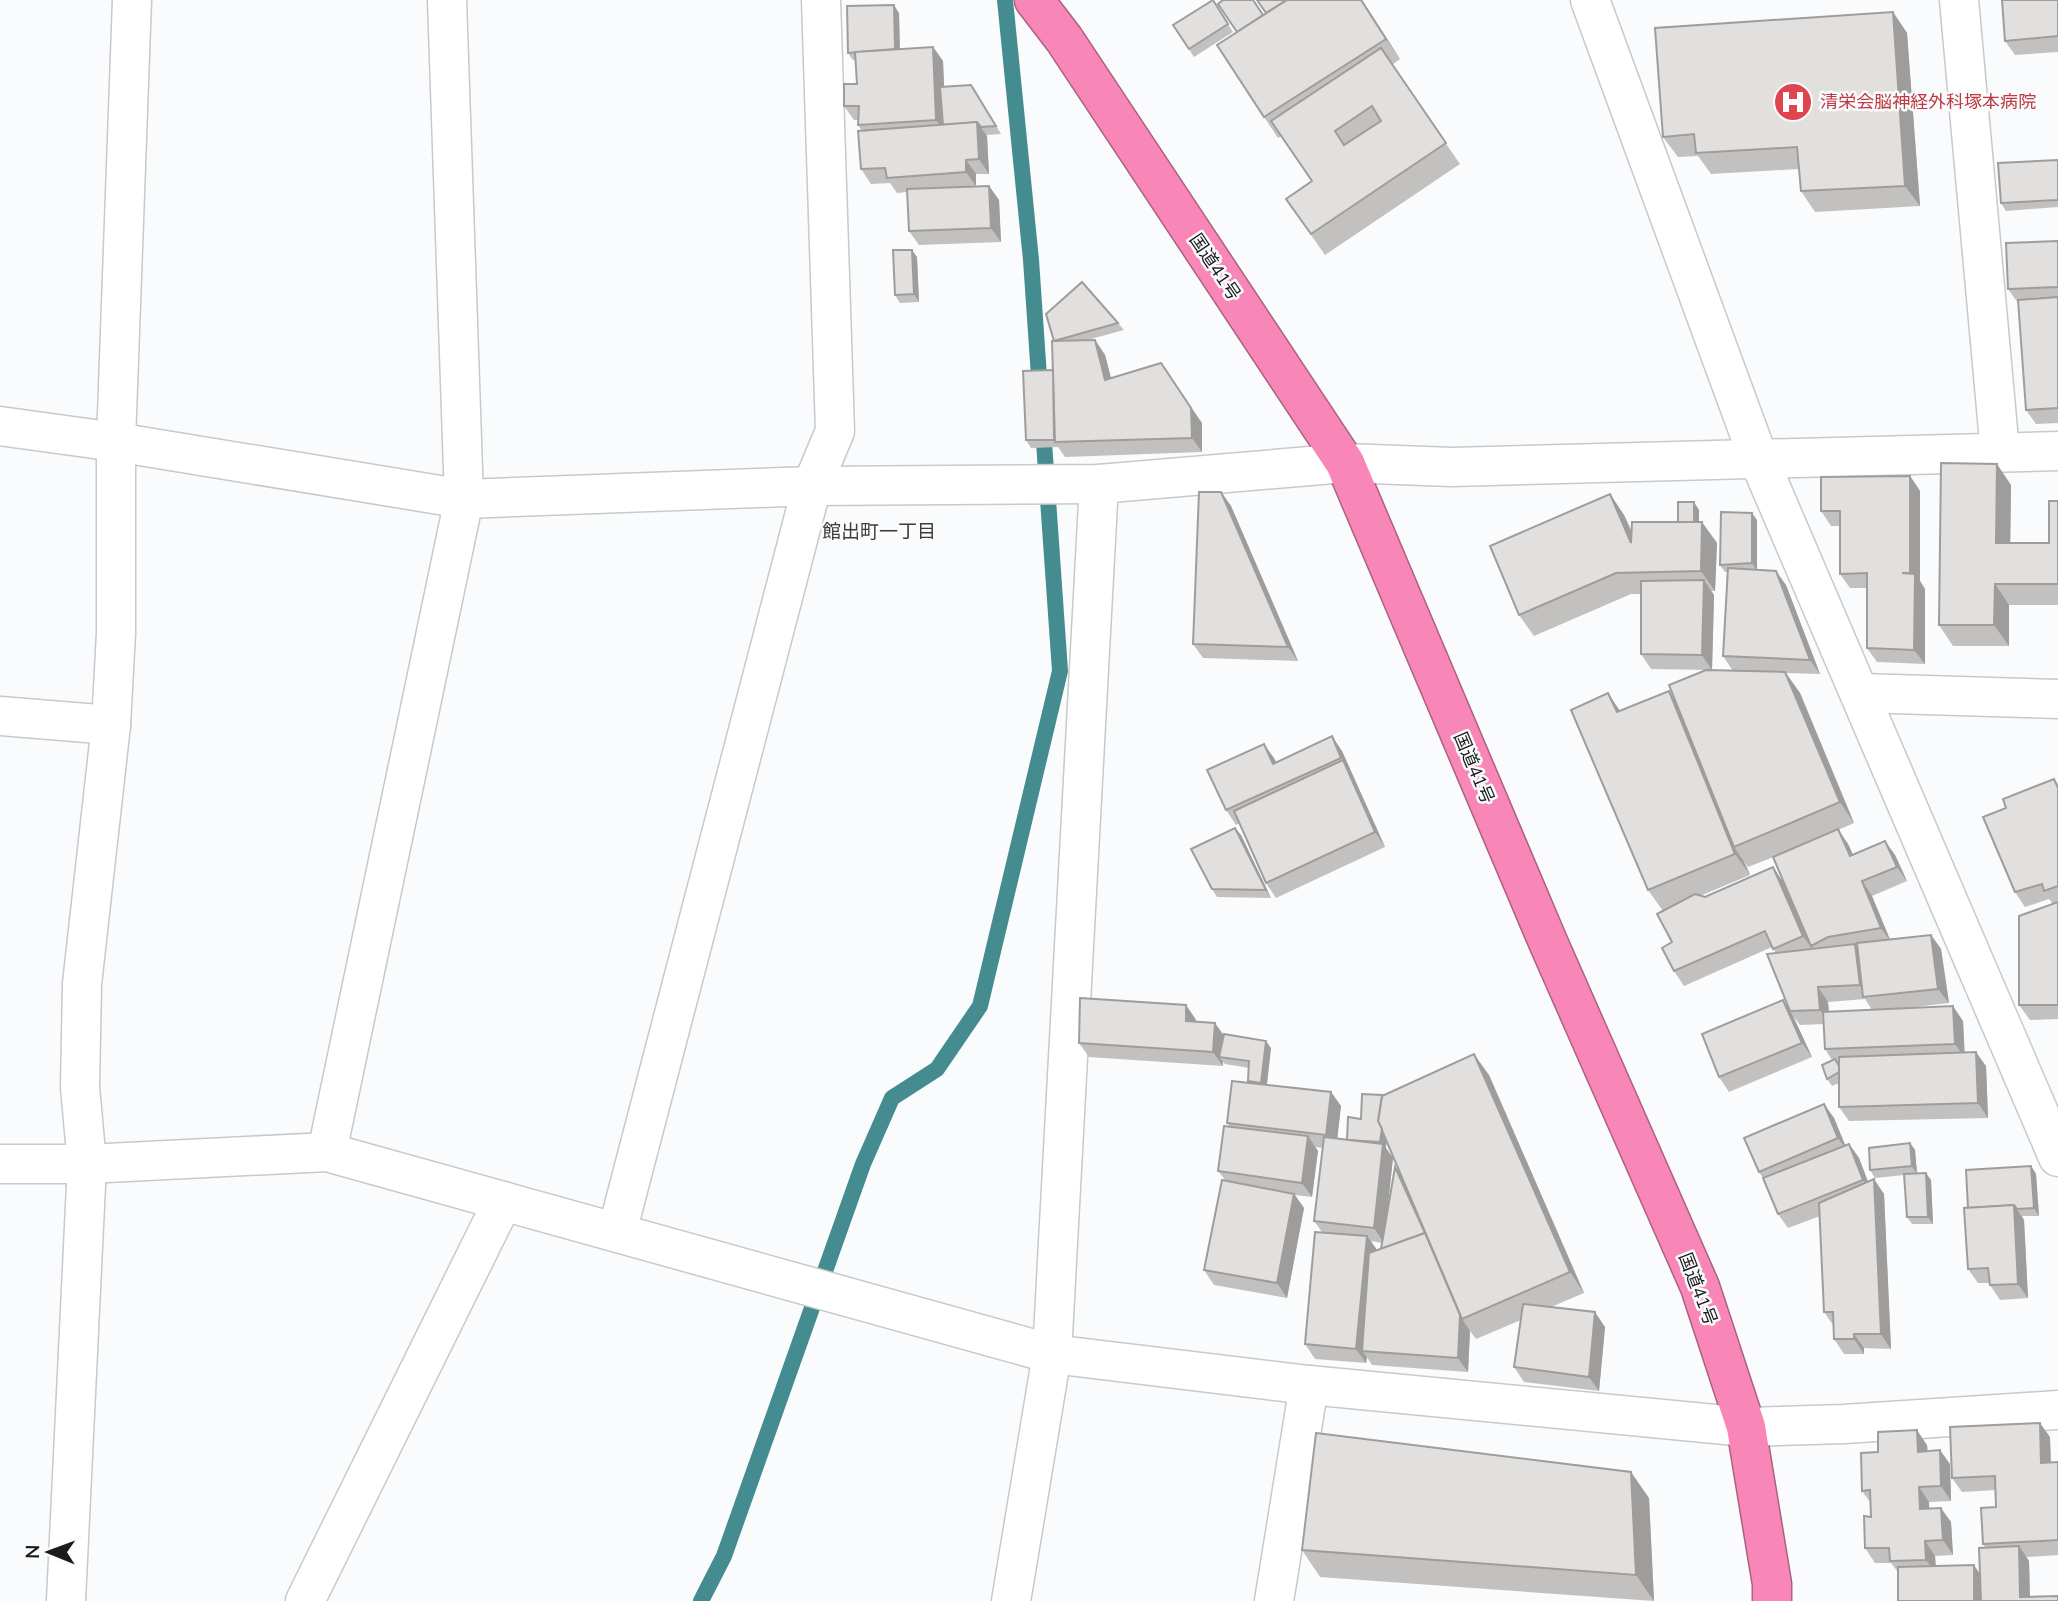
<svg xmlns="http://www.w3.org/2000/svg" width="2058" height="1601" font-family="Mulish,'Noto Sans JP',sans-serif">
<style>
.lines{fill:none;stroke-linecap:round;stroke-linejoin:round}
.stream{stroke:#458c90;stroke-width:16}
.street-casing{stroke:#c8c9ca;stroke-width:41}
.highway-casing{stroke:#ab6181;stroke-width:41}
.street{stroke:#fff;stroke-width:38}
.highway{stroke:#f887b8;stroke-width:38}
.wall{fill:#c2c1c0;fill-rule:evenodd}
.shaded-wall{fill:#9e9d9c}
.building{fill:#e1e0df;stroke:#9e9d9c;stroke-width:2;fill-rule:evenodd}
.labels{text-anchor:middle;stroke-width:5;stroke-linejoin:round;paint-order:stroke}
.health-label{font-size:18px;fill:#be3a42;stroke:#fafbfc;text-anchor:start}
.street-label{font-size:18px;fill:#1b1b1c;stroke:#fafbfc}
.neighbourhood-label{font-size:19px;fill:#3c3c3d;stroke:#fafbfc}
</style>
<rect width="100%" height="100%" fill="#fafbfc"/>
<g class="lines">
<g class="stream">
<polyline points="1005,0 1031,260 1040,391"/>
<polyline points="701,1601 724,1556 863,1164 892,1098 937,1069 980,1006 1060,671 1043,428"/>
</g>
<defs>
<g id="street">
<polyline points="1590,0 1759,460 2058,1157"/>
<polyline points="1959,0 2000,452"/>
<polyline points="0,426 116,442 464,499 812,486 1099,484 1345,463 1452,467 2058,451"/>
<polyline points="1860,693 2058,699"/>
<polyline points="0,716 111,725"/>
<polyline points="327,1152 464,499 447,0"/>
<polyline points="0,1164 87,1164 327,1152 1052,1354 1309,1385 1746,1427 1844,1424 2058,1410"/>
<polyline points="617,1232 812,486 835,431 821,0"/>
<polyline points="66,1601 87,1164 80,1087 82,984 111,725 116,633 116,442 132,0"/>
<polyline points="305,1601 503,1201"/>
<polyline points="1011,1601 1052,1354 1099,484"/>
<polyline points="1274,1601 1309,1385"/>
</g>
<polyline id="highway" points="1034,0 1064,39 1345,463 1548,942 1700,1287 1746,1427 1772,1584 1772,1601"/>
</defs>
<use href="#street" class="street-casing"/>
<use href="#highway" class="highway-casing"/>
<use href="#street" class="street"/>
<use href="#highway" class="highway"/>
</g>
<g class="wall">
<polygon points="1213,0 1233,32 1194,57 1173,25"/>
<polygon points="1257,0 1362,0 1400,59 1392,65 1460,164 1325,255 1286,199 1312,181 1282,136 1278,138 1264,117 1237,32 1266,13"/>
<polygon points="2058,0 2058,52 2015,55 2005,41"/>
<polygon points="1893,12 1907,33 1920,206 1815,212 1801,191 1799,169 1711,174 1698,156 1678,157 1663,137"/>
<polygon points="899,13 900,49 933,47 943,61 944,87 976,93 1001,134 986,135 987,136 989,174 976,174 976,186 989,186 999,200 1001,242 919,245 909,231 907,192 897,193 890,183 871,184 861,169 862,131 858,125 859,120 854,120 844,106 857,84 855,60 853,60 848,53"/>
<polygon points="2058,160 2058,207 2006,211 2001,203"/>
<polygon points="2058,241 2058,423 2036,424 2026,410 2018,303 2008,289"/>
<polygon points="917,257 919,302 900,303 895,295"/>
<polygon points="1118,323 1124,330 1087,340 1095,340 1105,355 1111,378 1202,423 1202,452 1065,457 1058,447 1031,448 1026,440 1053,370 1052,341"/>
<polygon points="1910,476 1920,491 1920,581 1925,589 1925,664 1877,662 1867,648 1867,588 1850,588 1840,574 1840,526 1831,526 1821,511"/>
<polygon points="2011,485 2010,543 2049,543 2058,501 2058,605 2009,605 2009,646 1953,646 1939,625"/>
<polygon points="1221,492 1231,506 1298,661 1203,658 1193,644"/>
<polygon points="1610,494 1624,515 1632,532 1678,522 1699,510 1699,522 1717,543 1715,591 1711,591 1714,595 1712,670 1651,669 1641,654 1641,594 1631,594 1534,636 1519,615"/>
<path d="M1757 520V570L1786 585 1820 674 1786 673 1800 693 1854 823 1838 830 1848 844 1853 855 1885 841 1895 855 1907 881 1872 896 1890 940 1931 935 1941 949 1949 1003 1897 1009 1963 1021 1964 1052 1986 1066 1988 1118 1849 1121 1839 1107V1083L1832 1086 1827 1079 1832 1060 1825 1049 1824 1024 1800 1025 1793 1016 1812 1057 1729 1092 1719 1077 1783 1000 1790 1010 1776 953 1772 947 1684 986 1674 971 1672 942 1663 911 1648 890 1621 711 1675 700 1733 671 1723 656 1727 572H1725L1720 565ZM1784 853 1796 911 1783 882 1773 867 1705 897 1700 896 1750 875 1745 862 1748 867ZM1865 999 1872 1010 1829 1012 1828 1002Z"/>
<polygon points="1342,751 1385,847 1276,898 1266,883 1240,823 1236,825 1226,810 1274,758 1276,762"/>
<polygon points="2054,779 2058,784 2058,1019 2030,1020 2019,1005 2053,904 2049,899 2025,907 2015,892 2006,808"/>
<polygon points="1241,835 1271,898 1217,897 1212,889"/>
<path d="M1186 1005 1196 1020V1022L1224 1036 1271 1048 1267 1085 1331 1092 1341 1106 1337 1139 1347 1140 1361 1119 1382 1095 1489 1075 1584 1293 1551 1307 1605 1327 1599 1391 1524 1382 1514 1367 1521 1320 1476 1339 1470 1331 1468 1372 1372 1365 1367 1357 1366 1363 1315 1359 1305 1344 1322 1232 1314 1221 1323 1148 1315 1147 1318 1151 1312 1197 1295 1195 1304 1208 1287 1298 1214 1285 1204 1270 1226 1181 1218 1171 1230 1127 1227 1123 1249 1083 1248 1081 1249 1068 1225 1064 1223 1062V1066L1089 1057 1079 1043ZM1386 1141 1401 1174 1395 1167 1387 1211 1393 1158 1386 1148ZM1371 1241 1382 1243 1380 1249 1377 1250Z"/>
<polygon points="1824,1104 1834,1118 1845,1145 1849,1144 1859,1158 1868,1182 1884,1194 1891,1349 1864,1348 1864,1354 1844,1354 1834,1339 1833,1325 1824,1312 1820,1216 1788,1228 1778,1214 1763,1178 1759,1172"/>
<polygon points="1910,1143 1915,1150 1917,1173 1931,1180 1933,1224 1912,1224 1907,1217 1904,1175 1875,1178 1870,1170"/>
<polygon points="2031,1166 2036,1174 2039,1216 2022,1216 2024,1220 2028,1298 2000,1300 1990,1285 1990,1283 1978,1283 1968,1269 1968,1208"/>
<polygon points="2050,1437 2051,1462 2058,1462 2058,1555 2026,1557 2029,1561 2030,1597 1898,1601 1898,1572 1891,1563 1875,1563 1865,1548 1871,1517 1870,1502 1862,1491 1878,1452 1927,1445 1928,1451 1950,1464 1951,1501 1929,1502 1929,1508 1951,1522 1953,1555 1935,1556 1936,1566 1980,1574 1985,1547 1983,1544 1996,1507 1996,1490 1962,1492 1952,1478"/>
<polygon points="1649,1498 1654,1601 1320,1577 1302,1550"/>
</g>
<g class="shaded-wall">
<polygon points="1361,0 1362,0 1400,59 1386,39"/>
<polygon points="894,5 899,13 900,60 895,52"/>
<polygon points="1893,12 1907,33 1920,206 1905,186"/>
<polygon points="933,47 943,61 946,129 943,130 936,120"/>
<polygon points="977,122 987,136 989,174 979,159"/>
<polygon points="966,160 976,174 976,186 966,172"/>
<polygon points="989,186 999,200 1001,242 991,228"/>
<polygon points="912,250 917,257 919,302 914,294"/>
<polygon points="1095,340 1105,355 1115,394 1105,380"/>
<polygon points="1161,363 1202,423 1202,452 1192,438"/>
<polygon points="1997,464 2011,485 2010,563 1996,543"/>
<polygon points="1910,476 1920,491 1920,581 1925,589 1925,664 1914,650 1910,573"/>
<polygon points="1221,492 1231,506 1298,661 1288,647"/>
<polygon points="1610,494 1624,515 1646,564 1631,543"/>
<polygon points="1694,502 1699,510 1699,535 1694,527"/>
<polygon points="1752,513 1757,520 1757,571 1752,563"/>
<polygon points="1702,522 1717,543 1715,591 1701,571"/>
<polygon points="1776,571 1786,585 1820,674 1810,660"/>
<polygon points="1704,580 1714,595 1712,670 1702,655"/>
<polygon points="1995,584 2009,605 2009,646 1994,625"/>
<polygon points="1785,672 1800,693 1854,823 1840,802"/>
<polygon points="1669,691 1683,712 1734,847 1744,862 1750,875 1735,854"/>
<polygon points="1608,693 1622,714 1617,712"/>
<polygon points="1332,736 1342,751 1385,847 1375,832"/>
<polygon points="1264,744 1274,758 1283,778 1273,764"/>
<polygon points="1235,828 1241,835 1271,898 1266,890"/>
<polygon points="1838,829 1848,844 1860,870 1850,856"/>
<polygon points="1885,841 1895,855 1907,881 1897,867"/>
<polygon points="1773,867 1783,882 1813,950 1803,936"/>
<polygon points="1862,881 1872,896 1891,942 1881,928"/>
<polygon points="1931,935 1941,949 1949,1003 1938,989"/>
<polygon points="1855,944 1865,958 1868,997 1860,985"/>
<polygon points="1818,987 1828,1002 1830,1024 1820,1010"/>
<polygon points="1783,1000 1793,1016 1812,1057 1802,1043"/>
<polygon points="1186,1005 1196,1020 1196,1036 1186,1021"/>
<polygon points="1953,1006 1963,1021 1965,1058 1955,1044"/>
<polygon points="1215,1023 1225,1037 1219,1057 1223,1062 1223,1066 1213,1052"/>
<polygon points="1266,1041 1271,1048 1266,1091 1261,1083"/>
<polygon points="1976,1052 1986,1066 1988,1118 1978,1103"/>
<polygon points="1474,1054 1489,1075 1584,1293 1570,1272"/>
<polygon points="1331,1092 1341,1106 1336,1150 1326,1135"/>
<polygon points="1385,1096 1390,1103 1386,1148 1393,1158 1384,1243 1374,1228 1383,1146 1380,1142"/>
<polygon points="1824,1104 1834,1118 1848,1152 1838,1138"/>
<polygon points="1308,1136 1318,1151 1312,1197 1302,1183"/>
<polygon points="1910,1143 1915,1150 1917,1174 1912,1166"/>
<polygon points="1849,1144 1859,1158 1873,1195 1863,1180"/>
<polygon points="2031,1166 2036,1174 2039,1216 2034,1208"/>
<polygon points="1395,1167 1401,1174 1462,1319 1470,1331 1468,1372 1458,1358 1427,1236"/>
<polygon points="1926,1173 1931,1180 1933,1224 1928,1217"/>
<polygon points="1874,1179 1884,1194 1891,1349 1881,1334"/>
<polygon points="1294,1194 1304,1208 1287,1298 1277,1283"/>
<polygon points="2014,1205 2024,1220 2028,1298 2018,1284"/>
<polygon points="1367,1236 1377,1250 1362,1351 1367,1357 1366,1363 1356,1349"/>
<polygon points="1595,1312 1605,1327 1599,1391 1589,1377"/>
<polygon points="1854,1334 1864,1348 1864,1354 1854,1339"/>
<polygon points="2040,1423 2050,1437 2051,1477 2041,1463"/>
<polygon points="1917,1430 1927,1445 1928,1466 1918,1452"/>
<polygon points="1940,1450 1950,1464 1951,1501 1941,1486"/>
<polygon points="1631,1472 1649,1498 1654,1601 1636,1575"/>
<polygon points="1919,1487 1929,1502 1930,1523 1920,1509"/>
<polygon points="1941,1508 1951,1522 1953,1555 1943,1540"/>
<polygon points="1925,1541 1935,1556 1936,1574 1926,1560"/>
<polygon points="2019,1546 2029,1561 2030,1601 2020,1597"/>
<polygon points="1974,1565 1984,1580 1984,1601 1974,1601"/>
</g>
<g class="building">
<polygon points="1213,0 1228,24 1189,49 1173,25"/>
<polygon points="1223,0 1253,0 1263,15 1237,32 1218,4"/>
<polygon points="1257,0 1287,0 1266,13"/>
<polygon points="1287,0 1361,0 1386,39 1264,117 1217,45"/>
<polygon points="2002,0 2058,0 2058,36 2005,41"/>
<polygon points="894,5 895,49 848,53 847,6"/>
<polygon points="1893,12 1905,186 1801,191 1797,147 1696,153 1694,134 1663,137 1655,28"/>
<polygon points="933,47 936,120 858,125 859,106 844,106 844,84 857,84 855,52"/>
<path d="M1381 48 1446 143 1311 234 1286 199 1312 181 1271 121ZM1372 106 1381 121 1344 145 1335 131Z"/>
<polygon points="971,85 996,126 981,127 977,122 943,125 940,87"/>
<polygon points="977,122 979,159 966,160 966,172 887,178 885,168 861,169 858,131"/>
<polygon points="2058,160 2058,200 2001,203 1998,163"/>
<polygon points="989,186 991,228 909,231 907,189"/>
<polygon points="2058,241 2058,287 2008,289 2006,243"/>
<polygon points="893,250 912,250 914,294 895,295"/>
<polygon points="1082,282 1118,323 1054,341 1046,314"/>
<polygon points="2058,297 2058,408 2026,410 2018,300"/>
<polygon points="1095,340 1105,380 1161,363 1191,408 1192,438 1055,442 1052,341"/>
<polygon points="1053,370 1054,440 1026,440 1023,371"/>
<polygon points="1941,463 1997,464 1996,543 2049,543 2049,501 2058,501 2058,584 1995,584 1994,625 1939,625"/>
<polygon points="1910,476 1910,573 1902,573 1915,574 1914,650 1867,648 1867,573 1840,574 1840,511 1821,511 1821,477"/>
<polygon points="1199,492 1221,492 1288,647 1193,644"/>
<polygon points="1610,494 1631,543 1632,522 1702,522 1701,571 1616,573 1519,615 1490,546"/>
<rect x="1678" y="502" width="16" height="20"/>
<polygon points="1721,512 1752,513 1752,563 1720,565"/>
<polygon points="1728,568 1776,571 1810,660 1723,656"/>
<polygon points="1704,580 1702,655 1641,654 1641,581"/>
<polygon points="1706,670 1785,672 1840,802 1734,847 1669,685"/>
<polygon points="1669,691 1735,854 1648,890 1571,710 1608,693 1617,712"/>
<polygon points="1332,736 1341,758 1226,810 1207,770 1264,744 1273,764"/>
<polygon points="1343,760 1375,832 1266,883 1234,811"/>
<polygon points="2054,779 2058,788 2058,886 2044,891 2042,884 2015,892 1983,817 2006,808 2003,799"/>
<polygon points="1235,828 1266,890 1212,889 1191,849"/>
<polygon points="1838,829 1850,856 1885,841 1897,867 1862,881 1881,928 1828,937 1811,946 1773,857"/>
<polygon points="1773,867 1803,936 1773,949 1765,931 1674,971 1662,948 1672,942 1657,914 1695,894 1705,897"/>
<polygon points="2058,902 2058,1005 2019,1005 2019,916"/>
<polygon points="1931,935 1938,989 1863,997 1857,943"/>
<polygon points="1855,944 1860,985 1818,987 1820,1010 1790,1011 1767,954"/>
<polygon points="1080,998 1186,1005 1186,1021 1215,1023 1213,1052 1079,1043"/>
<polygon points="1783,1000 1802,1043 1719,1077 1702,1034"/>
<polygon points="1953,1006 1955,1044 1825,1049 1823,1012"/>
<polygon points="1224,1034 1266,1041 1261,1083 1248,1081 1249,1061 1219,1057"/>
<polygon points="1976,1052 1978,1103 1839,1107 1839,1057"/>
<polygon points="1474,1054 1570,1272 1462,1319 1378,1121 1382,1096"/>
<polygon points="1835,1059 1839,1066 1839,1072 1827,1079 1822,1065"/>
<polygon points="1232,1081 1331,1092 1326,1135 1227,1123"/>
<polygon points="1362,1094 1382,1095 1378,1121 1382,1129 1380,1142 1347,1140 1348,1117 1361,1119"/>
<polygon points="1824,1104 1838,1138 1759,1172 1744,1138"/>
<polygon points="1224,1126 1308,1136 1302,1183 1218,1171"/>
<polygon points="1324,1137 1383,1144 1374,1228 1314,1221"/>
<polygon points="1910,1143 1912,1166 1870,1170 1869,1148"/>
<polygon points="1849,1144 1863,1180 1778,1214 1763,1178"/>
<polygon points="2031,1166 2034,1208 2017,1209 2014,1205 1968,1208 1966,1170"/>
<polygon points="1395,1167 1425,1233 1381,1249"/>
<polygon points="1926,1173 1928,1217 1907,1217 1904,1174"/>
<polygon points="1874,1179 1881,1334 1854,1334 1854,1339 1834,1339 1833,1312 1824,1312 1819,1203"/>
<polygon points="1222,1180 1294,1194 1277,1283 1204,1270"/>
<polygon points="2014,1205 2018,1284 1990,1285 1988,1268 1968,1269 1964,1208"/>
<polygon points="1315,1232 1367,1236 1356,1349 1305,1344"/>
<polygon points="1425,1233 1460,1315 1458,1358 1362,1351 1369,1253"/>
<polygon points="1523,1304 1595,1312 1589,1377 1514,1367"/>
<polygon points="2040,1423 2041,1463 2058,1462 2058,1540 1983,1544 1981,1508 1996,1507 1995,1476 1952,1478 1950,1427"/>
<polygon points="1917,1430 1918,1452 1940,1450 1941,1486 1919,1487 1920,1509 1941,1508 1943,1540 1925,1541 1926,1560 1890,1561 1889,1548 1865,1548 1864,1516 1871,1517 1870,1490 1862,1491 1861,1453 1878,1452 1878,1432"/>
<polygon points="1316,1433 1631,1472 1636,1575 1302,1550"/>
<polygon points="2019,1546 2020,1597 2058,1596 2058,1601 1981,1601 1979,1548"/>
<polygon points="1974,1565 1974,1601 1898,1601 1898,1567"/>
</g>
<defs>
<symbol id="hospital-disc" viewBox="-11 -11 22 22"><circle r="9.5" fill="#e0444e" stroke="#fafbfc"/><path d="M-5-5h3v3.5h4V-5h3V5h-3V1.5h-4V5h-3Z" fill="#fff"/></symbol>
</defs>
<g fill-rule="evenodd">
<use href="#hospital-disc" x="1771" y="80" width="44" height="44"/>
</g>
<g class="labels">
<g class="health-label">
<text x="1820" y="108">清栄会脳神経外科塚本病院</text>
</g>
<g class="street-label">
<text transform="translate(1215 267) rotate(56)" y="6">国道41号</text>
<text transform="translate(1474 768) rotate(67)" y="6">国道41号</text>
<text transform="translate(1698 1289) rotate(69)" y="6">国道41号</text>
</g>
<g class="neighbourhood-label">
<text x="879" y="538">館出町一丁目</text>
</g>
</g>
<g transform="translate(49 1552) rotate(271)" stroke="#fafbfc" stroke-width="5" paint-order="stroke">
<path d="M0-5L12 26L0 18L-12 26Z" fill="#1b1b1c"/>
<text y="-10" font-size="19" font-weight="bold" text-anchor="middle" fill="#1b1b1c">N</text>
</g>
</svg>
